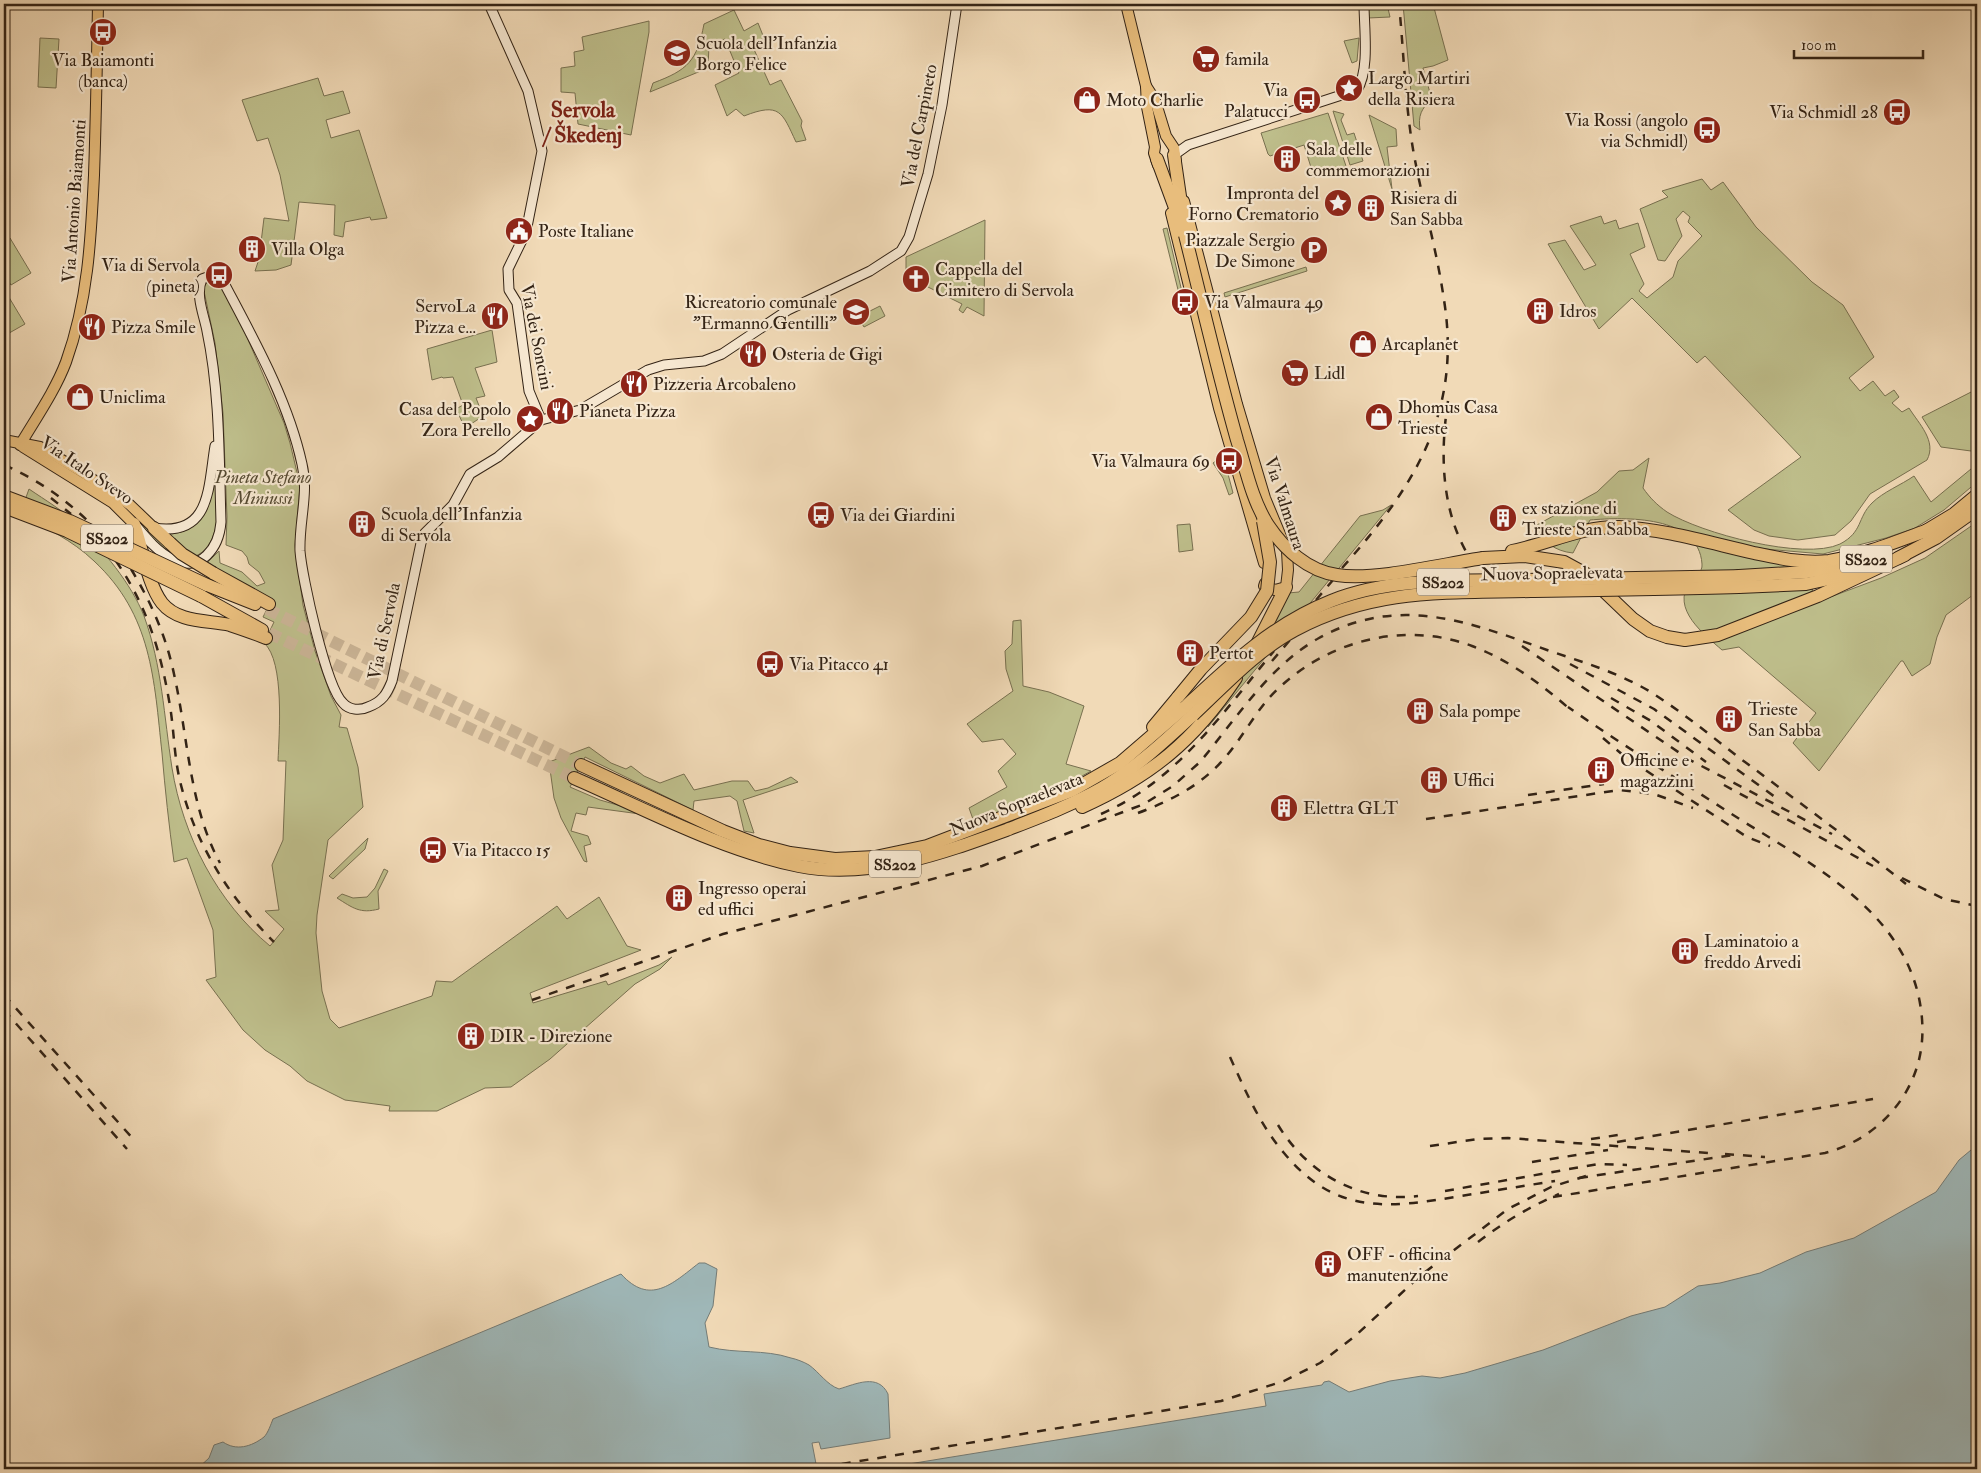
<svg xmlns="http://www.w3.org/2000/svg" width="1981" height="1473" font-family="'IM FELL Double Pica',serif">
<style>
.green{fill:#bebe8b;stroke:#787050}
.water{fill:#9fb8b9;stroke:#747c77}
.lines{fill:none;stroke-linecap:round;stroke-linejoin:round}
.highway-tunnel{stroke:#cbb597;stroke-width:12;stroke-dasharray:12 6;stroke-linecap:butt}
.secondary-casing{stroke:#332315;stroke-width:11}
.primary-casing{stroke:#332315;stroke-width:12}
.highway-casing{stroke:#332315;stroke-width:14}
.secondary{stroke:#f6e7d0;stroke-width:9}
.primary{stroke:#e8bd7c;stroke-width:10}
.highway{stroke:#e8bd7c;stroke-width:12}
.rail{stroke:#332315;stroke-width:2.5;stroke-dasharray:9 9;stroke-linecap:butt}
.highway-bridge-casing{stroke:#332315;stroke-width:14;stroke-linecap:butt}
.highway-bridge{stroke:#e8bd7c;stroke-width:12}
.labels{text-anchor:middle;stroke-width:4.5;stroke-linejoin:round;paint-order:stroke}
.shield{fill:#f6e7d0;stroke:#6e5e4d;stroke-width:1}
.shield-label{font-size:16px;font-weight:bold;fill:#332315}
.poi-label{font-size:18px;fill:#332315;stroke:#f6e7d0;text-anchor:start}
.street-label{font-size:18px;fill:#332315;stroke:#f6e7d0}
.park-label{font-size:18px;font-style:italic;fill:#564a32;stroke:#f6e7d0}
.district-label{font-size:22px;font-weight:bold;fill:#7a1f14;stroke:#f6e7d0}
</style>
<rect width="100%" height="100%" fill="#f1dab7"/>
<filter id="stains"><feTurbulence type="fractalNoise" baseFrequency=".004" numOctaves="4"/><feColorMatrix values="0 0 0 0 .2 0 0 0 0 .09 0 0 0 0 .02 0 0 0 .5 -.17"/></filter>
<radialGradient id="worn" r=".72"><stop offset=".6" stop-color="#630" stop-opacity="0"/><stop offset="1" stop-color="#630" stop-opacity=".3"/></radialGradient>
<g class="green">
<polygon points="1368,4 1387,4 1390,17 1368,18"/>
<path d="M1403 4H1433L1448 60 1433 66 1423 68 1432 100C1421 108 1418 116 1420 130L1414 126Z"/>
<path d="M734 10 744 31 758 23 764 38 752 45 770 85 781 80 802 121 801 126 806 140 796 142C782 112 780 102 744 116L736 109 727 116 715 85 739 73 725 39 709 45 708 68 650 92 653 83C688 70 697 61 704 24Z"/>
<polygon points="649,21 649,32 631,135 578,124 575,93 561,92 561,68 575,66 574,52 584,50 582,37"/>
<polygon points="40,38 59,39 56,88 38,87"/>
<polygon points="1359,38 1357,61 1352,63 1344,41"/>
<polygon points="318,78 324,96 343,91 350,113 326,120 331,138 359,130 387,218 371,220 370,217 345,222 343,237 334,235 335,205 299,202 291,265 276,270 255,271 259,259 264,218 289,221 280,175 268,138 257,141 242,100"/>
<polygon points="1333,111 1344,114 1341,120 1347,135 1354,133 1363,161 1350,165"/>
<polygon points="1328,113 1346,166 1314,177 1304,145 1270,156 1268,154 1261,133"/>
<polygon points="1369,115 1396,129 1397,146 1387,147 1392,189"/>
<path d="M1702 179 1711 190 1723 182 1756 227 1812 282 1843 305 1874 357 1849 378 1860 391 1873 381 1885 396 1894 390 1899 397 1892 403 1902 412 1909 408C1919 424 1937 441 1927 460L1870 494 1851 521 1835 535 1798 540 1769 536 1754 530 1728 510 1801 457 1705 356 1697 363 1632 298 1599 329 1548 244 1565 240 1584 270 1596 265 1570 226 1601 216 1604 224 1616 220 1619 229 1638 223 1645 247 1630 254 1644 284 1639 291 1647 298 1673 277 1678 261 1702 236 1688 222 1690 217 1683 211 1676 219 1682 236 1665 261 1658 260 1640 209 1668 197 1662 191Z"/>
<polygon points="985,220 984,316 967,307 963,313 959,310 962,304 906,276 906,257"/>
<polygon points="1167,228 1186,309 1183,310 1163,229"/>
<polygon points="10,238 31,273 11,285 4,274 4,242"/>
<polygon points="1306,267 1307,271 1225,297 1224,293"/>
<path d="M211 281 221 286 246 335 284 423 290 443 300 485 295 545 303 605 315 651 331 696 341 715 339 727 347 728 358 767 363 807 328 840 317 915 316 933 322 991 330 1019 339 1028 432 996 436 981 452 982 557 906 567 919 599 897 627 946 641 950 530 993 533 1003 606 981 608 985 659 965 672 957 660 969 635 984 550 1059 511 1087 485 1088 437 1111H389L390 1106 345 1100 307 1081 290 1066 265 1050 243 1030 206 980 216 977 213 930 187 858 174 862C169 826 165 789 162 753 154 679 152 615 94 561 72 540 46 528 20 514L29 489C45 500 64 511 78 525 103 550 131 583 144 616 162 665 164 717 172 768 183 836 217 902 270 946L284 929 265 911 279 910 272 865 283 840 286 761H278C279 735 285 661 264 643L274 622 263 617 271 601 206 564 219 551 220 563 242 572 257 586 265 583 259 572 249 564 247 557 242 551 226 545 227 517 223 413 215 343 204 291V285Z"/>
<polygon points="4,289 25,324 4,336"/>
<polygon points="880,306 885,316 864,327 858,317"/>
<polygon points="492,330 497,362 475,368 485,396 476,398 483,416 465,428 456,409 463,405 453,377 443,378 442,377 432,380 427,349"/>
<polygon points="1977,389 1977,455 1971,451 1941,447 1922,417"/>
<polygon points="1223,455 1233,493 1229,495 1223,478 1213,463"/>
<path d="M1649 458 1643 488C1650 498 1657 505 1667 512 1700 533 1804 561 1840 544 1863 532 1857 518 1872 503 1883 492 1901 485 1914 476L1931 502 1977 464V482L1944 510 1915 528 1886 538 1823 554 1765 549 1788 562 1787 569 1813 590 1777 617 1881 578 1925 558 1977 522V592L1946 615 1937 637 1930 664 1912 676 1903 661H1901L1819 771 1793 743 1816 713 1739 647 1722 650C1705 635 1670 609 1690 582 1694 575 1703 573 1702 564 1699 515 1625 517 1590 520L1573 553C1554 551 1544 542 1535 526L1597 492 1619 471 1633 470Z"/>
<path d="M215 470C216 486 219 504 217 520 214 547 196 568 168 553 153 544 140 524 129 510 140 517 153 529 165 533 170 535 179 533 184 531 210 520 210 495 215 470Z"/>
<polygon points="1391,505 1208,727 1261,646 1288,593 1299,592 1360,516 1383,510"/>
<polygon points="1190,524 1193,550 1179,552 1177,525"/>
<polygon points="1021,620 1023,686 1049,692 1084,706 1066,764 1091,771 1055,791 974,822 969,808 1007,787 998,771 1016,754 1003,739 982,742 967,724 1013,691 1006,669 1005,651 1012,644 1013,621"/>
<polygon points="589,747 611,763 626,769 631,766 644,776 660,783 684,774 694,790 732,781 748,781 755,791 768,788 791,777 798,782 743,800 754,833 744,831 737,801 730,796 694,801 693,810 585,757 570,787 600,800 635,810 640,814 588,807 586,815 576,813 571,831 588,836 591,844 584,846 587,862 584,861 561,818 554,798 549,762"/>
<polygon points="368,838 365,849 333,879 329,876"/>
<path d="M384 869 388 871 378 891 379 909C360 914 353 908 337 898L342 894 353 898 367 897 375 888Z"/>
</g>
<g class="water">
<polygon points="1977,1145 1977,1469 878,1469 1266,1406 1264,1394 1322,1385 1324,1382 1329,1381 1349,1392 1390,1381 1422,1376 1440,1378 1465,1373 1543,1350 1631,1316 1665,1307 1698,1286 1720,1283 1760,1273 1806,1252 1854,1238 1936,1192 1959,1160"/>
<path d="M699 1263H705L717 1269 713 1306 705 1323 709 1347C737 1354 764 1349 791 1358 796 1359 804 1362 809 1365 819 1372 827 1385 839 1389 856 1384 878 1373 888 1394L890 1438 821 1449 819 1442 812 1443 817 1469H197L209 1458 214 1445 223 1442C236 1451 251 1447 264 1437 268 1433 271 1424 273 1419L621 1274C650 1306 672 1284 699 1263Z"/>
</g>
<g class="lines">
<g class="highway-tunnel">
<polyline points="267,609 581,765"/>
<polyline points="269,633 574,778"/>
</g>
<defs>
<g id="secondary">
<polyline points="489,4 528,91 542,151 526,232 508,269 509,290 517,303 529,391 541,420"/>
<path d="M1174 155 1188 145 1357 90C1370 70 1364 28 1364 4"/>
<path d="M137 527C147 539 158 552 172 559 201 574 219 547 221 522 219 458 220 393 207 331 204 315 195 295 202 279L213 275 224 283C254 340 288 400 302 464 309 493 299 521 300 551 302 577 326 687 343 703 349 710 360 711 368 707 382 702 387 694 392 681L421 543 425 533 453 505 470 474 498 457 541 420 580 410 648 370 664 365 704 361 722 354 788 310 870 271 901 251 909 237 928 174 942 105 957 4"/>
<path d="M154 528C211 537 208 488 215 446"/>
</g>
<g id="primary">
<polyline points="1126,4 1146,86 1147,107 1155,147 1154,153 1158,165"/>
<polyline points="1146,86 1155,100 1166,136 1174,148 1176,162"/>
<polyline points="1184,201 1237,404 1265,498 1287,551 1288,570 1286,587 1275,590 1264,586 1265,583"/>
<polyline points="1171,213 1219,408 1264,563"/>
<polyline points="4,440 40,447 82,472 130,505 154,528"/>
<path d="M20 445C36 418 55 391 66 362 88 301 91 239 94 175 96 118 97 61 98 4"/>
<polyline points="23,447 113,503 134,524"/>
</g>
<g id="highway">
<polyline points="1174,155 1182,210"/>
<polyline points="1157,159 1185,235"/>
<path d="M134 524C142 547 148 585 162 603 178 623 208 620 230 625 242 629 254 633 266 638"/>
<polyline points="154,528 170,543"/>
<polyline points="1924,532 1954,514 1977,495"/>
<path d="M1512 551C1548 544 1582 526 1619 527 1664 529 1710 543 1754 553 1778 558 1804 564 1829 561 1864 555 1898 541 1931 529"/>
<polyline points="1483,558 1524,556 1564,562 1586,574 1633,619 1650,631 1667,637 1685,640 1718,635 1818,596 1905,555"/>
<polyline points="1898,558 1936,538 1977,509"/>
<polyline points="213,573 269,604"/>
<polyline points="1739,576 1806,572 1836,567"/>
<polyline points="207,585 255,604"/>
<polyline points="1739,587 1806,584 1856,573"/>
<polyline points="201,596 262,630"/>
<polyline points="1256,646 1286,587"/>
<polyline points="1153,727 1178,697"/>
<polyline points="581,765 723,831 759,845 790,853 835,859 875,857 927,846 1071,791 1120,763 1185,707"/>
<path d="M574 778C647 810 721 850 799 866 870 880 943 853 1009 829 1040 817 1072 805 1102 788 1136 768 1165 741 1193 715"/>
<path d="M1082 807C1151 776 1194 741 1236 678"/>
</g>
</defs>
<use href="#secondary" class="secondary-casing"/>
<use href="#primary" class="primary-casing"/>
<use href="#highway" class="highway-casing"/>
<use href="#secondary" class="secondary"/>
<use href="#primary" class="primary"/>
<use href="#highway" class="highway"/>
<g class="rail">
<path d="M1448 401C1440 453 1441 509 1468 555"/>
<path d="M4 465C48 484 81 511 113 547"/>
<polyline points="51,498 71,514"/>
<path d="M116 561C147 606 161 652 170 706 174 730 174 756 180 781 195 844 229 897 274 942"/>
<path d="M1342 568C1414 487 1462 413 1444 300 1437 251 1423 203 1414 155 1405 105 1404 54 1399 4"/>
<path d="M131 569C151 602 166 636 174 674 188 736 189 806 220 863"/>
<polyline points="1316,600 1333,580"/>
<polyline points="1522,646 1690,760 1832,834"/>
<polyline points="1272,661 1290,640"/>
<polyline points="1570,664 1654,709 1775,797"/>
<polyline points="1611,698 1651,721 1706,762"/>
<polyline points="1603,738 1624,756 1747,837 1770,846"/>
<polyline points="1724,785 1873,866"/>
<polyline points="1528,795 1604,784"/>
<path d="M1138 813C1170 801 1200 786 1223 760 1240 741 1252 718 1268 699 1319 643 1400 619 1472 646 1509 660 1543 685 1573 712"/>
<path d="M1101 814C1177 781 1223 712 1274 651"/>
<polyline points="1426,819 1619,790 1654,794 1693,808"/>
<polyline points="1902,878 1944,899 1977,906"/>
<polyline points="4,995 135,1141"/>
<path d="M532 1000 723 934 982 866 1144 804 1173 786 1200 762C1236 719 1269 666 1319 638 1399 594 1469 622 1547 650 1582 662 1617 672 1649 691 1681 711 1711 736 1741 759 1796 800 1852 841 1906 884"/>
<polyline points="4,1010 127,1149"/>
<path d="M1230 1057C1245 1090 1260 1125 1284 1153 1336 1216 1389 1208 1461 1196 1492 1191 1523 1186 1555 1181"/>
<path d="M1278 1125C1308 1174 1359 1203 1418 1196"/>
<polyline points="1591,1139 1625,1134"/>
<polyline points="1617,1142 1873,1099"/>
<polyline points="1430,1146 1478,1139 1508,1138 1708,1153"/>
<polyline points="1725,1154 1765,1157"/>
<polyline points="1532,1162 1608,1150"/>
<polyline points="1579,1178 1733,1155"/>
<polyline points="1445,1191 1598,1164 1627,1165"/>
<path d="M1553 1197 1825 1153C1867 1142 1902 1111 1916 1070 1924 1047 1924 1022 1919 998 1899 905 1803 860 1730 813 1676 778 1621 744 1568 707"/>
<path d="M1478 1242C1504 1222 1529 1207 1559 1194"/>
<polyline points="824,1467 1221,1401 1284,1381 1320,1363 1354,1337 1420,1276 1508,1209 1551,1187 1586,1176"/>
</g>
<defs>
<g id="highway-bridge">
<path d="M1185 235C1202 303 1218 373 1237 440 1246 469 1252 500 1268 525 1284 549 1308 571 1337 575 1375 581 1443 564 1483 558"/>
<polyline points="4,496 70,521 207,585"/>
<polyline points="4,507 67,531 201,596"/>
<polyline points="170,543 182,554 213,573"/>
<polyline points="1178,697 1201,669 1251,617 1267,591 1270,562 1263,521"/>
<path d="M1185 707C1230 665 1273 624 1331 601 1391 577 1459 581 1522 580 1595 579 1667 578 1739 576"/>
<path d="M1193 715C1225 685 1256 651 1295 630 1374 588 1445 593 1531 591 1600 590 1670 589 1739 587"/>
</g>
</defs>
<use href="#highway-bridge" class="highway-bridge-casing"/>
<use href="#highway-bridge" class="highway-bridge"/>
</g>
<defs>
<symbol id="bus-disc" viewBox="-11 -11 22 22"><circle r="9.5" fill="#8f2418" stroke="#f6e7d0"/><path d="M-5-6H5V4H4V6H2V4H-2V6H-4V4H-5ZM-3.5-4V0h7V-4ZM-3.5 1.2v1.5H-2V1.2ZM2 1.2v1.5H3.5V1.2Z" fill="#fff"/></symbol>
<symbol id="school-disc" viewBox="-11 -11 22 22"><circle r="9.5" fill="#8f2418" stroke="#f6e7d0"/><path d="M0-5L7-2L0 1L-7-2ZM-4 1L0 2.5L4 1V4Q0 6-4 4Z" fill="#fff"/></symbol>
<symbol id="supermarket-disc" viewBox="-11 -11 22 22"><circle r="9.5" fill="#8f2418" stroke="#f6e7d0"/><path d="M-6-5.5h2.5l.6 2H6L4.5 2H-2.5L-4.4-4H-6ZM-1.5 3.2a1.3 1.3 0 1 0 .1 0ZM3 3.2a1.3 1.3 0 1 0 .1 0Z" fill="#fff"/></symbol>
<symbol id="sight-disc" viewBox="-11 -11 22 22"><circle r="9.5" fill="#8f2418" stroke="#f6e7d0"/><path d="M0-6L1.8-2.2L6-1.7L2.9 1.2L3.7 5.4L0 3.3L-3.7 5.4L-2.9 1.2L-6-1.7L-1.8-2.2Z" fill="#fff"/></symbol>
<symbol id="shop-disc" viewBox="-11 -11 22 22"><circle r="9.5" fill="#8f2418" stroke="#f6e7d0"/><path d="M-5-2.5h2.3a2.7 3.5 0 0 1 5.4 0H5L5.5 6h-11ZM-1.5-2.5h3a1.5 2.3 0 0 0-3 0Z" fill="#fff"/></symbol>
<symbol id="building-disc" viewBox="-11 -11 22 22"><circle r="9.5" fill="#8f2418" stroke="#f6e7d0"/><path d="M-4-6H4V6H1V3H-1V6H-4ZM-2.5-4.3h1.7v1.8h-1.7ZM.8-4.3h1.7v1.8H.8ZM-2.5-1h1.7V.8h-1.7ZM.8-1h1.7V.8H.8Z" fill="#fff"/></symbol>
<symbol id="civic-disc" viewBox="-11 -11 22 22"><circle r="9.5" fill="#8f2418" stroke="#f6e7d0"/><path d="M-.6-6.5H3V-4.5H.6V-3L4-1V1h2V6H-6V1h2V-1L-.6-3ZM-1.2 2.5V6h2.4V2.5Z" fill="#fff"/></symbol>
<symbol id="parking-disc" viewBox="-11 -11 22 22"><circle r="9.5" fill="#8f2418" stroke="#f6e7d0"/><path d="M-3.5-5.5H1a3.5 3.5 0 0 1 0 7H-1V5.5H-3.5ZM-1-3.4V-.6H.8a1.4 1.4 0 0 0 0-2.8Z" fill="#fff"/></symbol>
<symbol id="church-disc" viewBox="-11 -11 22 22"><circle r="9.5" fill="#8f2418" stroke="#f6e7d0"/><path d="M-1.2-6h2.4v3.5h3.3v2.4h-3.3V6h-2.4V-.1h-3.3v-2.4h3.3Z" fill="#fff"/></symbol>
<symbol id="restaurant-disc" viewBox="-11 -11 22 22"><circle r="9.5" fill="#8f2418" stroke="#f6e7d0"/><path d="M-5-6h1v4h1v-4h1v4h1v-4h1v5L-1.5 .5V6h-2V.5L-5-1ZM5-6V6H3V1.5H1.5Q1.5-4 5-6Z" fill="#fff"/></symbol>
</defs>
<g fill-rule="evenodd">
<use href="#bus-disc" x="87" y="16" width="32" height="32"/>
<use href="#school-disc" x="661" y="37" width="32" height="32"/>
<use href="#supermarket-disc" x="1190" y="43" width="32" height="32"/>
<use href="#sight-disc" x="1333" y="72" width="32" height="32"/>
<use href="#shop-disc" x="1071" y="84" width="32" height="32"/>
<use href="#bus-disc" x="1291" y="84" width="32" height="32"/>
<use href="#bus-disc" x="1881" y="96" width="32" height="32"/>
<use href="#bus-disc" x="1691" y="114" width="32" height="32"/>
<use href="#building-disc" x="1271" y="143" width="32" height="32"/>
<use href="#sight-disc" x="1322" y="187" width="32" height="32"/>
<use href="#building-disc" x="1355" y="192" width="32" height="32"/>
<use href="#civic-disc" x="503" y="215" width="32" height="32"/>
<use href="#building-disc" x="236" y="233" width="32" height="32"/>
<use href="#parking-disc" x="1298" y="234" width="32" height="32"/>
<use href="#bus-disc" x="203" y="259" width="32" height="32"/>
<use href="#church-disc" x="900" y="263" width="32" height="32"/>
<use href="#bus-disc" x="1169" y="286" width="32" height="32"/>
<use href="#building-disc" x="1524" y="295" width="32" height="32"/>
<use href="#school-disc" x="840" y="296" width="32" height="32"/>
<use href="#restaurant-disc" x="479" y="300" width="32" height="32"/>
<use href="#restaurant-disc" x="76" y="311" width="32" height="32"/>
<use href="#shop-disc" x="1347" y="328" width="32" height="32"/>
<use href="#restaurant-disc" x="737" y="338" width="32" height="32"/>
<use href="#supermarket-disc" x="1279" y="357" width="32" height="32"/>
<use href="#restaurant-disc" x="618" y="368" width="32" height="32"/>
<use href="#shop-disc" x="64" y="381" width="32" height="32"/>
<use href="#restaurant-disc" x="544" y="395" width="32" height="32"/>
<use href="#shop-disc" x="1363" y="401" width="32" height="32"/>
<use href="#sight-disc" x="514" y="403" width="32" height="32"/>
<use href="#bus-disc" x="1213" y="445" width="32" height="32"/>
<use href="#bus-disc" x="805" y="499" width="32" height="32"/>
<use href="#building-disc" x="1487" y="502" width="32" height="32"/>
<use href="#building-disc" x="346" y="508" width="32" height="32"/>
<use href="#building-disc" x="1174" y="637" width="32" height="32"/>
<use href="#bus-disc" x="754" y="648" width="32" height="32"/>
<use href="#building-disc" x="1404" y="695" width="32" height="32"/>
<use href="#building-disc" x="1713" y="703" width="32" height="32"/>
<use href="#building-disc" x="1585" y="754" width="32" height="32"/>
<use href="#building-disc" x="1418" y="764" width="32" height="32"/>
<use href="#building-disc" x="1268" y="792" width="32" height="32"/>
<use href="#bus-disc" x="417" y="834" width="32" height="32"/>
<use href="#building-disc" x="663" y="882" width="32" height="32"/>
<use href="#building-disc" x="1669" y="935" width="32" height="32"/>
<use href="#building-disc" x="455" y="1020" width="32" height="32"/>
<use href="#building-disc" x="1312" y="1248" width="32" height="32"/>
</g>
<g class="labels">
<g class="shield">
<rect x="81" y="524.5" width="52" height="27" rx="4"/>
<rect x="1840" y="545.5" width="52" height="27" rx="4"/>
<rect x="1417" y="568.5" width="52" height="27" rx="4"/>
<rect x="869" y="850.5" width="52" height="27" rx="4"/>
</g>
<g class="shield-label">
<text x="107" y="544">SS202</text>
<text x="1866" y="565">SS202</text>
<text x="1443" y="588">SS202</text>
<text x="895" y="870">SS202</text>
</g>
<g class="poi-label">
<text x="696" y="49">Scuola dell'Infanzia<tspan x="696" dy="21">Borgo Felice</tspan></text>
<text x="1225" y="65">famila</text>
<text x="103" y="66" text-anchor="middle">Via Baiamonti<tspan x="103" dy="21">(banca)</tspan></text>
<text x="1368" y="84">Largo Martiri<tspan x="1368" dy="21">della Risiera</tspan></text>
<text x="1288" y="96" text-anchor="end">Via<tspan x="1288" dy="21">Palatucci</tspan></text>
<text x="1106" y="106">Moto Charlie</text>
<text x="1878" y="118" text-anchor="end">Via Schmidl 28</text>
<text x="1688" y="126" text-anchor="end">Via Rossi (angolo<tspan x="1688" dy="21">via Schmidl)</tspan></text>
<text x="1306" y="155">Sala delle<tspan x="1306" dy="21">commemorazioni</tspan></text>
<text x="1319" y="199" text-anchor="end">Impronta del<tspan x="1319" dy="21">Forno Crematorio</tspan></text>
<text x="1390" y="204">Risiera di<tspan x="1390" dy="21">San Sabba</tspan></text>
<text x="538" y="237">Poste Italiane</text>
<text x="1295" y="246" text-anchor="end">Piazzale Sergio<tspan x="1295" dy="21">De Simone</tspan></text>
<text x="271" y="255">Villa Olga</text>
<text x="200" y="271" text-anchor="end">Via di Servola<tspan x="200" dy="21">(pineta)</tspan></text>
<text x="935" y="275">Cappella del<tspan x="935" dy="21">Cimitero di Servola</tspan></text>
<text x="837" y="308" text-anchor="end">Ricreatorio comunale<tspan x="837" dy="21">"Ermanno Gentilli"</tspan></text>
<text x="1204" y="308">Via Valmaura 49</text>
<text x="476" y="312" text-anchor="end">ServoLa<tspan x="476" dy="21">Pizza e...</tspan></text>
<text x="1559" y="317">Idros</text>
<text x="111" y="333">Pizza Smile</text>
<text x="1382" y="350">Arcaplanet</text>
<text x="772" y="360">Osteria de Gigi</text>
<text x="1314" y="379">Lidl</text>
<text x="653" y="390">Pizzeria Arcobaleno</text>
<text x="99" y="403">Uniclima</text>
<text x="1398" y="413">Dhomus Casa<tspan x="1398" dy="21">Trieste</tspan></text>
<text x="511" y="415" text-anchor="end">Casa del Popolo<tspan x="511" dy="21">Zora Perello</tspan></text>
<text x="579" y="417">Pianeta Pizza</text>
<text x="1210" y="467" text-anchor="end">Via Valmaura 69</text>
<text x="1522" y="514">ex stazione di<tspan x="1522" dy="21">Trieste San Sabba</tspan></text>
<text x="381" y="520">Scuola dell'Infanzia<tspan x="381" dy="21">di Servola</tspan></text>
<text x="840" y="521">Via dei Giardini</text>
<text x="1209" y="659">Pertot</text>
<text x="789" y="670">Via Pitacco 41</text>
<text x="1748" y="715">Trieste<tspan x="1748" dy="21">San Sabba</tspan></text>
<text x="1439" y="717">Sala pompe</text>
<text x="1620" y="766">Officine e<tspan x="1620" dy="21">magazzini</tspan></text>
<text x="1453" y="786">Uffici</text>
<text x="1303" y="814">Elettra GLT</text>
<text x="452" y="856">Via Pitacco 15</text>
<text x="698" y="894">Ingresso operai<tspan x="698" dy="21">ed uffici</tspan></text>
<text x="1704" y="947">Laminatoio a<tspan x="1704" dy="21">freddo Arvedi</tspan></text>
<text x="490" y="1042">DIR - Direzione</text>
<text x="1347" y="1260">OFF - officina<tspan x="1347" dy="21">manutenzione</tspan></text>
</g>
<g class="street-label">
<text transform="translate(919 126) rotate(-79)" y="6">Via del Carpineto</text>
<text transform="translate(74 201) rotate(-86)" y="6">Via Antonio Baiamonti</text>
<text transform="translate(537 337) rotate(79)" y="6">Via dei Soncini</text>
<text transform="translate(87 470) rotate(34)" y="6">Via Italo Svevo</text>
<text transform="translate(1285 503) rotate(72)" y="6">Via Valmaura</text>
<text transform="translate(1552 573) rotate(-1)" y="6">Nuova Sopraelevata</text>
<text transform="translate(384 631) rotate(-78)" y="6">Via di Servola</text>
<text transform="translate(1016 804) rotate(-22)" y="6">Nuova Sopraelevata</text>
</g>
<g class="park-label">
<text x="263" y="483">Pineta Stefano<tspan x="263" dy="21">Miniussi</tspan></text>
</g>
<g class="district-label">
<text x="583" y="117">Servola<tspan x="583" dy="25">/ Škedenj</tspan></text>
</g>
</g>
<rect width="1981" height="1473" fill="none" stroke="#f1dab7" stroke-width="20"/>
<rect x="5" y="5" width="1971" height="1463" fill="none" stroke="#332315" stroke-width="2.5"/>
<rect x="10" y="10" width="1961" height="1453" fill="none" stroke="#332315"/>
<path d="M1794 50v8h129v-8" fill="none" stroke="#332315" stroke-width="2.5"/>
<text x="1801" y="50" font-size="15" fill="#332315" stroke="#f6e7d0" stroke-width="4" paint-order="stroke">100 m</text>
<rect width="100%" height="100%" filter="url(#stains)"/>
<rect width="100%" height="100%" fill="url(#worn)"/>
</svg>
